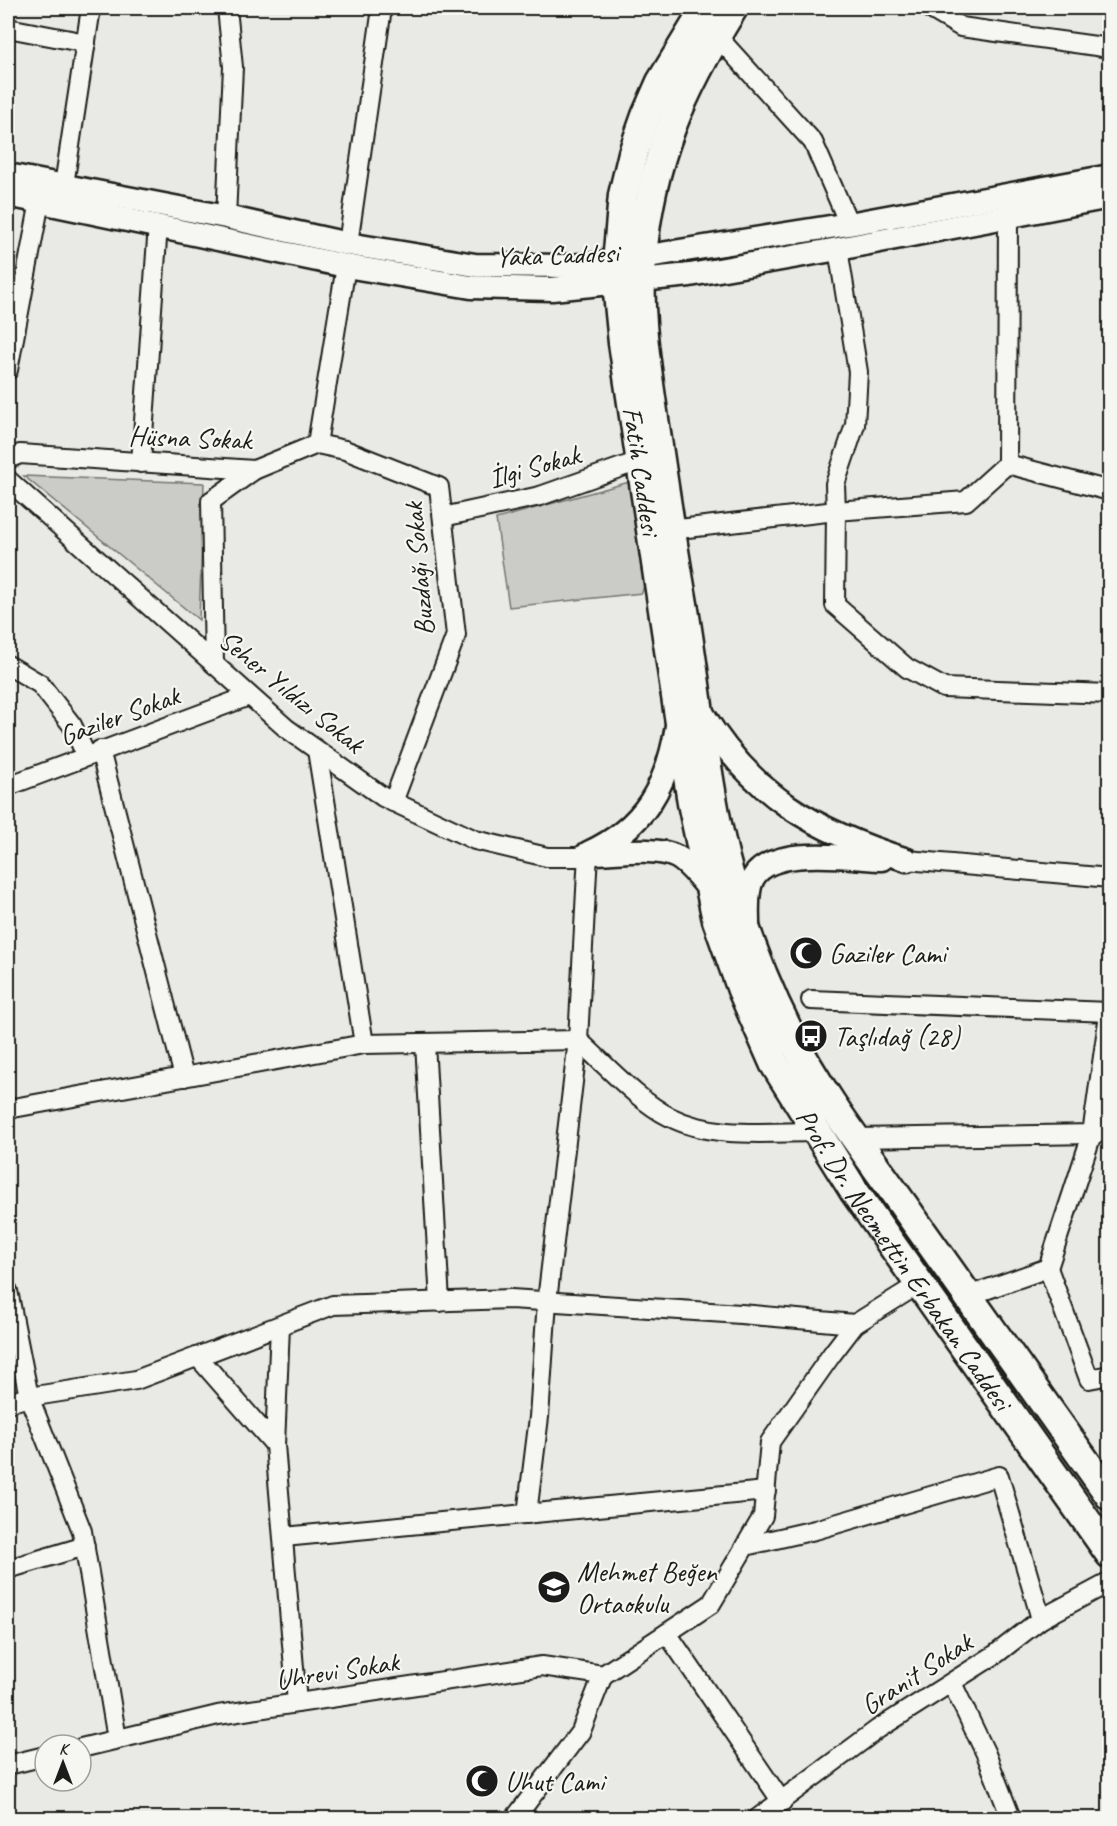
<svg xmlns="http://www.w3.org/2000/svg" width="1117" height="1826" font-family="Caveat,sans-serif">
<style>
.green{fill:#cbcbc7;stroke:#747472;stroke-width:1.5}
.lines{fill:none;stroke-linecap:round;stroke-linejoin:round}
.minor-casing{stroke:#1c1c1c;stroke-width:22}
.tertiary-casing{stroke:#1c1c1c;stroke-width:27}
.primary-casing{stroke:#1c1c1c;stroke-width:33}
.minor{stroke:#f6f6f2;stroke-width:18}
.tertiary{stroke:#f6f6f2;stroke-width:22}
.primary{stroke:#f6f6f2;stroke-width:28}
.labels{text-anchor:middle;stroke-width:4.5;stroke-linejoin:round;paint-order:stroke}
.street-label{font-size:28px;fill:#1c1c1c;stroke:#f6f6f2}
.poi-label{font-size:28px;fill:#1c1c1c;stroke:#f6f6f2;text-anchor:start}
</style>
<rect width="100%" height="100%" fill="#e9e9e5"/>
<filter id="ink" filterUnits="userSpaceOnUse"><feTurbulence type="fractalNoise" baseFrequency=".0167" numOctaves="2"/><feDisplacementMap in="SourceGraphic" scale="12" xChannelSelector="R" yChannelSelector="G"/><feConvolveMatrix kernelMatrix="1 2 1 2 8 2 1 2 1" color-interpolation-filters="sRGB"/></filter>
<g filter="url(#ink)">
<g class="green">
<polygon points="24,476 204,483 199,620"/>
<polygon points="633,481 647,573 642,593 509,607 496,519"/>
</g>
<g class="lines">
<defs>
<g id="minor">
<polyline points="929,8 961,27 1110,48"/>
<polyline points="8,28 86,43"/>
<polyline points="716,35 813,142 849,224"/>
<polyline points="64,185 91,8"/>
<polyline points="1008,216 1007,464 1110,491"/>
<polyline points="226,217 233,67 227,8"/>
<polyline points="348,244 382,8"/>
<polyline points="8,370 40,201"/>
<polyline points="317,444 345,450 439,487 456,635 393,802"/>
<polyline points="8,459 20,454 254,470 317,444 346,266"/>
<polyline points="141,463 158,225"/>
<polyline points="1007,464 966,501 836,511 835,605 907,668 944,688 1110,694"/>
<path d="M8 480 286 728 383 797 475 840 547 857H577L588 853 578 1040C605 1064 638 1101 670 1117 713 1139 769 1132 815 1132"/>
<polyline points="443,517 540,496 639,461"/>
<polyline points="670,530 836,511 835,484 855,425 858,372 838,249"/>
<polyline points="214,664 211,501 254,470"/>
<polyline points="8,665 40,684 72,725 86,755"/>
<polyline points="100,750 184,1077"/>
<polyline points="8,786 249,696"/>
<polyline points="907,860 1110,878"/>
<polyline points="811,1000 1109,1012"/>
<polyline points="425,1043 440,1302"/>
<polyline points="364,1044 578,1040 547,1301 539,1417 527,1514"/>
<polyline points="8,1109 364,1044 317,750"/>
<polyline points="856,1138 1092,1134 1110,1131"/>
<polyline points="1048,1268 1089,1379 1110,1375"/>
<polyline points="8,1291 29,1397 136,1380 333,1305 511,1299 741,1314 855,1324"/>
<polyline points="968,1296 1048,1268 1092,1134 1110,1007"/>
<polyline points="280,1326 275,1445 297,1703"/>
<polyline points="198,1357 275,1445"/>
<polyline points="8,1403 29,1397 82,1531 117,1739"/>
<polyline points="284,1537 766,1491"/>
<polyline points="745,1546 815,1530 999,1476 1041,1619"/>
<polyline points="8,1569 85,1546"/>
<polyline points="667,1633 782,1802"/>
<polyline points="952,1683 986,1754 1011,1818"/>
<polyline points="81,1748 218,1715 542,1666 603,1675"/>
<polyline points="8,1765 45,1756"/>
<polyline points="515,1818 581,1731 603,1675 711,1604 763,1516 770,1442 832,1354 855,1324 919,1284"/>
<polyline points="758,1818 878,1729 996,1654 1041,1619 1110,1582"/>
</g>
<g id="tertiary">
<polyline points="8,175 226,217 348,244 475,265 567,266 617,263 642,257 849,224 1110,176"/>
<polyline points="8,195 346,266 471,287 552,289 690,275 838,249 1110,197"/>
<path d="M701 711C752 796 815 831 907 860"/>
<path d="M588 853C645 827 667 786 677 726"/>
<path d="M593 853C615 853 657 846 677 857 690 864 700 879 710 890"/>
<path d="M748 924C748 910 746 891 753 878 772 845 849 858 882 859"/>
</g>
<g id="primary">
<path id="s1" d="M706 8 661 82 646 116 633 153 623 195 617 263V283L623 343 692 803 717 920 742 990 774 1063 854 1191 1110 1554"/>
<path d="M733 8C682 90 650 160 642 258 637 309 646 362 653 412 662 474 671 536 682 598 695 673 702 749 717 824 732 896 756 967 789 1032 822 1097 869 1156 911 1216 977 1309 1043 1402 1110 1496"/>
</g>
</defs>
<use href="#minor" class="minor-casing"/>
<use href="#tertiary" class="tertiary-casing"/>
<use href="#primary" class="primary-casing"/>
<use href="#minor" class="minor"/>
<use href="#tertiary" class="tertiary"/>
<use href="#primary" class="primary"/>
</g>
</g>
<defs>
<symbol id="mosque-disc" viewBox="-11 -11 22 22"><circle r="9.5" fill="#1c1c1c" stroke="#f6f6f2"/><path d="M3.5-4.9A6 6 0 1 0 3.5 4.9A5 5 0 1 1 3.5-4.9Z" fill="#fff"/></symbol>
<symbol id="bus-disc" viewBox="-11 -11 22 22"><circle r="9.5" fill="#1c1c1c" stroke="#f6f6f2"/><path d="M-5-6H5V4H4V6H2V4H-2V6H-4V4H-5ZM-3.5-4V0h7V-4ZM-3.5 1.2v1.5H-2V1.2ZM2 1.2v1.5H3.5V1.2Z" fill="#fff"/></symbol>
<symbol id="school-disc" viewBox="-11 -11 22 22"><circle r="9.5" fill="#1c1c1c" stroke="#f6f6f2"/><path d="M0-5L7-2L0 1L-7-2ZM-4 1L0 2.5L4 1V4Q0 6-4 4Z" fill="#fff"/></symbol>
</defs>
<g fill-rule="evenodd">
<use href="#mosque-disc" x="787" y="934" width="38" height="38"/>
<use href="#bus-disc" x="792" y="1017" width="38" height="38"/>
<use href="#school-disc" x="535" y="1568" width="38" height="38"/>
<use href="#mosque-disc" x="463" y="1762" width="38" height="38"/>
</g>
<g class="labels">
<g class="street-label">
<text transform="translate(557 254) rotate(-2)" y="10">Yaka Caddesi</text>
<text transform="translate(190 437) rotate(2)" y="10">Hüsna Sokak</text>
<text transform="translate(534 466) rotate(-16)" y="10">İlgi Sokak</text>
<text dy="10" stroke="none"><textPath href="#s1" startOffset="484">Fatih Caddesi</textPath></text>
<text transform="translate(418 569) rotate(-95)" y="10">Buzdağı Sokak</text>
<text transform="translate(292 691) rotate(39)" y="10">Seher Yıldızı Sokak</text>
<text transform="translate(119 715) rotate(-20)" y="10">Gaziler Sokak</text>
<text dy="10" stroke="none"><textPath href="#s1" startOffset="1329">Prof. Dr. Necmettin Erbakan Caddesi</textPath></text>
<text transform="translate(337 1670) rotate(-9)" y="10">Uhrevi Sokak</text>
<text transform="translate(916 1673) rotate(-33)" y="10">Granit Sokak</text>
</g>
<g class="poi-label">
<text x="829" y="963">Gaziler Cami</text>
<text x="834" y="1046">Taşlıdağ (28)</text>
<text x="577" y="1581">Mehmet Beğen<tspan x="577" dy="32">Ortaokulu</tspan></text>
<text x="505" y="1791">Uhut Cami</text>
</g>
</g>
<rect width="1117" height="1826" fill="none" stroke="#f6f6f2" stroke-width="30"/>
<rect x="15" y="15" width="1087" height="1796" fill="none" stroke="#1c1c1c" stroke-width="2" filter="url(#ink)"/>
<g transform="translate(63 1763)"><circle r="28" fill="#f6f6f2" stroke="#9f9f9c" stroke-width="1.5"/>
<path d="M0-4.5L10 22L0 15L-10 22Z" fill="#1c1c1c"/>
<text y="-9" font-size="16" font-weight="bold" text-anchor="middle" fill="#1c1c1c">K</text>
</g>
</svg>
